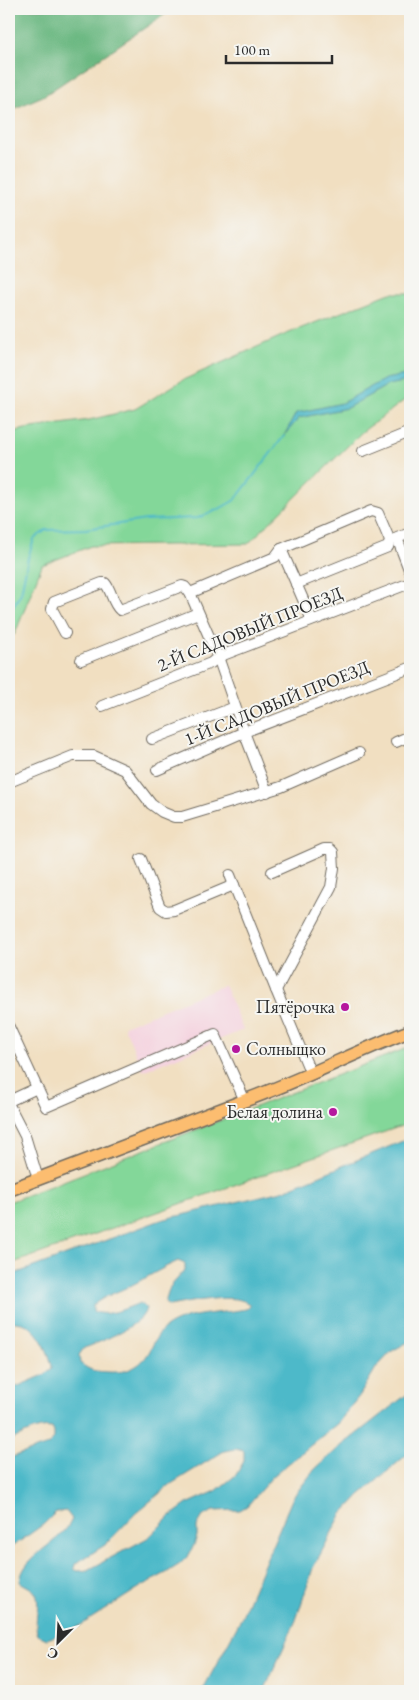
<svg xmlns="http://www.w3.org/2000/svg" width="419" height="1700" font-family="'EB Garamond',serif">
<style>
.built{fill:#f4cfdd}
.green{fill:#83d799;stroke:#578162}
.forest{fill:#6ab881;stroke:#4a7256}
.water{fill:#4db9c9;stroke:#3c727a;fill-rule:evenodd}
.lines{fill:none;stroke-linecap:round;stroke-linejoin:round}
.stream{stroke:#4db9c9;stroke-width:2}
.minor-casing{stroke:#706a60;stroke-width:12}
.major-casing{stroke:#706a60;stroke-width:15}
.minor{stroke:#fff;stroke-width:10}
.major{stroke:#fcbd6f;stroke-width:12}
.poi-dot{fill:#b5179e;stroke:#f6f6f2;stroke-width:2}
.labels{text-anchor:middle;stroke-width:4;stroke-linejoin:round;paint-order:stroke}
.street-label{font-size:18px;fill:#2b2b2b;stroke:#f6f6f2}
.poi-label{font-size:18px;fill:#2b2b2b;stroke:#f6f6f2;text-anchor:end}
</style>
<rect width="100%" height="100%" fill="#f6f6f2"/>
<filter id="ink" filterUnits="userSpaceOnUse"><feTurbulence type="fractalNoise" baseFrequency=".02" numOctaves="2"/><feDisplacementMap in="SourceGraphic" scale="10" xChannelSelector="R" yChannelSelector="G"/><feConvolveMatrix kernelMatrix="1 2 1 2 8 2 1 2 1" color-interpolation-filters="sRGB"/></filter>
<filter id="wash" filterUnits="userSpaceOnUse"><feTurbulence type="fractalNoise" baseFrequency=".0096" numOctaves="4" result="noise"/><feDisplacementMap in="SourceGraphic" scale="20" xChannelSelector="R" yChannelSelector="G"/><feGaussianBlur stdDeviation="1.12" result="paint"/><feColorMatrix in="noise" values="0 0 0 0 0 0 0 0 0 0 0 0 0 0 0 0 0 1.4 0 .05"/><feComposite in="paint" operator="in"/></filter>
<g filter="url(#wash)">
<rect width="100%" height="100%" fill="#f1dfc1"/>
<polygon class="built" points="224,985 243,1030 143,1071 124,1026"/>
<g class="green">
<polygon points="390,293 410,293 410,396 362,432 248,544 91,546 42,565 15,634 9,637 9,433 25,429 89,420 135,409 183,380 284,335"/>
<polygon points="410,1047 410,1123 16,1262 9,1266 9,1202"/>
</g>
<polygon class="forest" points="9,9 173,9 45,95 9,111"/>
<g class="water">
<polygon points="410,374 410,381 388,385 347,408 299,418 284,436 296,413 342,403 385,379"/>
<path d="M410 1138V1341L392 1351 376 1368 360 1395 338 1423 272 1477 247 1506 240 1510 213 1511 203 1516 197 1526V1536L194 1545 189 1555 180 1564 166 1573 142 1586 73 1630 47 1639 38 1635C32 1623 43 1600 34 1591 30 1587 24 1585 20 1582 22 1554 63 1543 72 1519L66 1511 56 1512 44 1524 9 1549V1458L48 1445 54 1439V1432L52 1428C36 1425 24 1436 9 1440V1390L44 1375 52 1368C51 1355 38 1329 25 1324 20 1322 14 1322 9 1321V1276L161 1220 282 1191ZM178 1261 185 1264V1270L170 1287 165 1303 169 1306C187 1303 237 1291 250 1305L246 1309C220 1314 187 1312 165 1328 155 1335 154 1345 148 1354 139 1368 125 1373 109 1372 95 1371 92 1372 80 1363L79 1355 84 1348C97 1344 137 1326 143 1315 145 1313 145 1310 146 1308L140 1303C126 1308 107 1318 93 1311V1305C106 1295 118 1292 132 1285 148 1277 162 1268 178 1261ZM236 1449 244 1451V1461L236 1475 216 1491 187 1504 169 1517 149 1537 140 1542 88 1570 78 1571 74 1569 75 1564 105 1545 136 1513 171 1484 224 1451Z"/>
<polygon points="410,1392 410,1452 360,1495 341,1515 313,1568 296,1620 264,1691 202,1691 239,1623 293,1497 315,1469 341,1446"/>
</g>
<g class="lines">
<polyline class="stream" points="9,614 21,593 28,558 34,539 46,530 85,529 146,520 198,518 219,509 235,500 284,436"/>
</g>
</g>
<g filter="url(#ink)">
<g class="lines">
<defs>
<g id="minor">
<polyline points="363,451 410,432"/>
<polyline points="410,533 397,538 410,572"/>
<polyline points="281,549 312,620"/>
<polyline points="190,593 275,557 281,549 371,511 378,513 390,541 388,547 296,584"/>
<path d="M65 633 52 609 54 602 102 583H105C112 591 112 603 120 610L182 586 185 587 190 593 218 657 244 732 267 792"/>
<polyline points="81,660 198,613"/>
<polyline points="102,706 211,663 218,657 410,583"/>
<polyline points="152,739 235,707"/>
<polyline points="396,742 410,736"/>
<polyline points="157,770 244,732 410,668"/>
<polyline points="9,782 73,756 94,756 125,770 151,804 162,812 174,817 182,817 281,787 359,753"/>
<polyline points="141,859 160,907 166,911 174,910 234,885"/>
<polyline points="272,872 324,849 330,849 333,852 334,868 331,887 276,990"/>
<polyline points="230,875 276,990 311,1074"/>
<polyline points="9,1027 46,1107 215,1034 245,1101"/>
<polyline points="9,1101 37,1088"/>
<polyline points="9,1105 25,1136 38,1179"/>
</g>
<path id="major" d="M9 1190C88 1160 167 1130 246 1100 302 1080 355 1052 410 1031"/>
</defs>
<use href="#minor" class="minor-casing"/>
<use href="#major" class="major-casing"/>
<use href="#minor" class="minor"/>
<use href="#major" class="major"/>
</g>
</g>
<g class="poi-dot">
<circle cx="345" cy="1007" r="5"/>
<circle cx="236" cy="1049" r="5"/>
<circle cx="333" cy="1112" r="5"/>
</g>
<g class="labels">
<g class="street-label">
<text transform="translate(250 629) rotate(-22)" y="6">2-Й САДОВЫЙ ПРОЕЗД</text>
<text transform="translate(277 703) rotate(-22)" y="6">1-Й САДОВЫЙ ПРОЕЗД</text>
</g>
<g class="poi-label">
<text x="335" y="1013">Пятёрочка</text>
<text x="246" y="1055" text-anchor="start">Солныщко</text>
<text x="323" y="1118">Белая долина</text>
</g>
</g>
<rect width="419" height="1700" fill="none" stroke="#f6f6f2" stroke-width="30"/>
<g transform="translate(58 1642) rotate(204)" stroke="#f6f6f2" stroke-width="4" paint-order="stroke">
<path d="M0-4L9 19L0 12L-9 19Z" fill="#2b2b2b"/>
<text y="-8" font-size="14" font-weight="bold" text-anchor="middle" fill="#2b2b2b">С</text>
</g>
<path d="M226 55v8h106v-8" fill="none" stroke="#2b2b2b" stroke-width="2.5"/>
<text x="234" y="55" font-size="15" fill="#2b2b2b" stroke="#f6f6f2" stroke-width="4" paint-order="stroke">100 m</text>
</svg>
